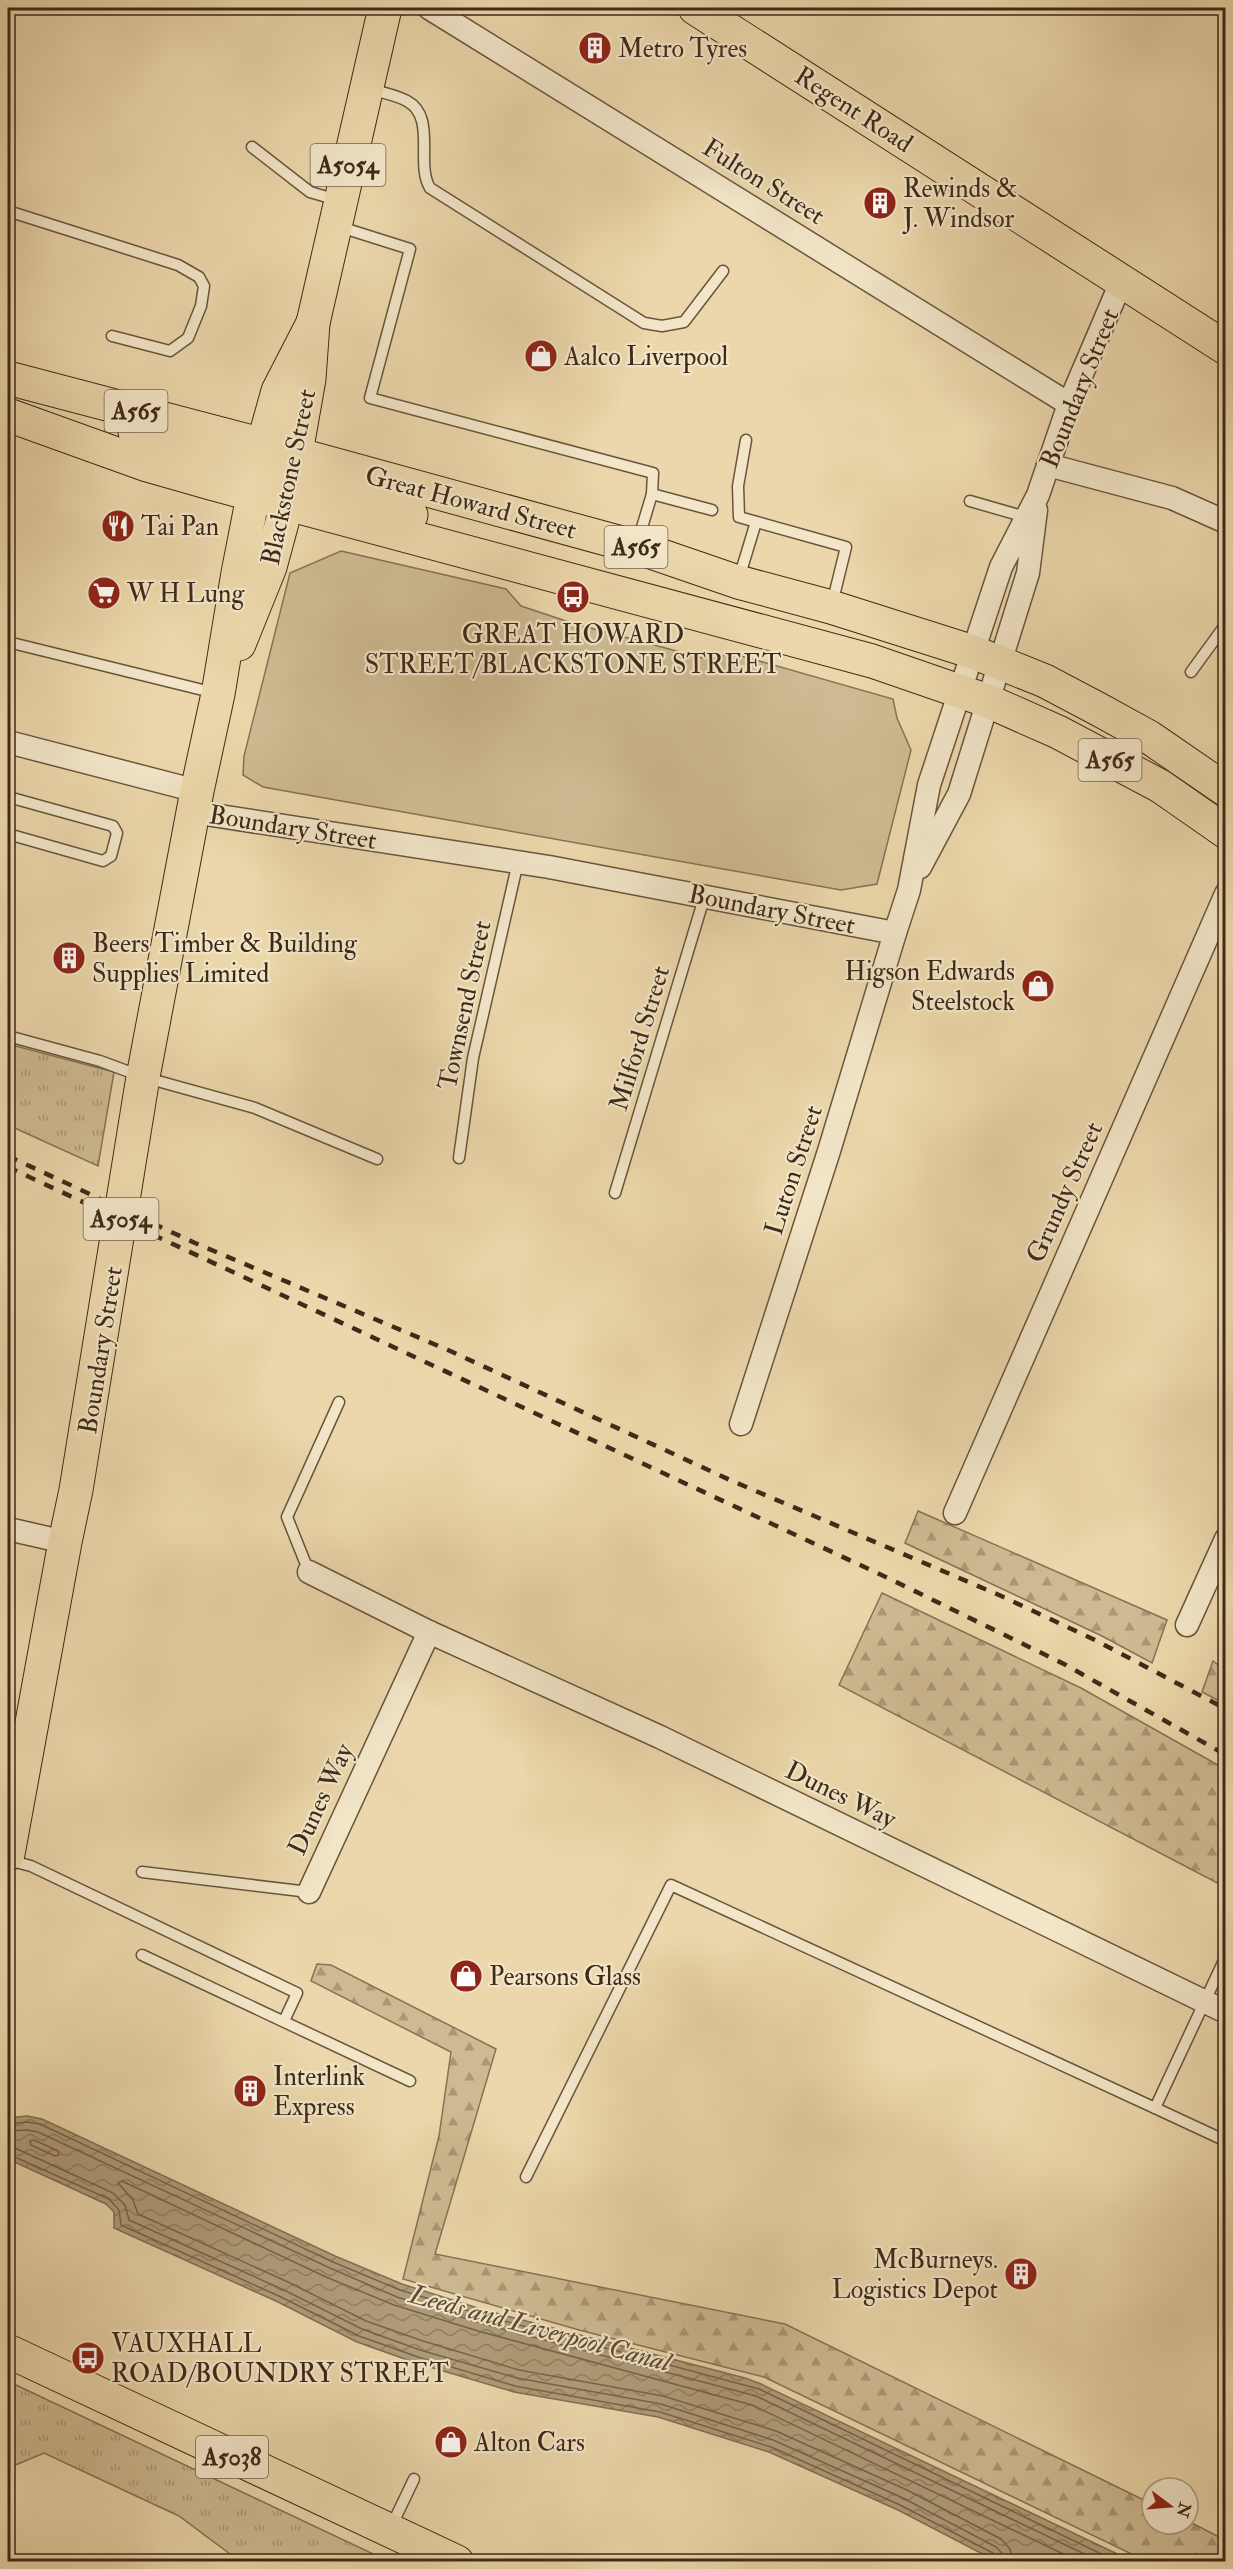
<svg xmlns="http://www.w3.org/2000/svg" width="1233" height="2569" font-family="'IM FELL Double Pica',serif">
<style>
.grass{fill:url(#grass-tufts);stroke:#867255;stroke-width:1.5}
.forest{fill:url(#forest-firs);stroke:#867255;stroke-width:1.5}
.park{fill:#ceba92;stroke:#867255;stroke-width:1.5}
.water{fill:url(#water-waves);stroke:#826e52;stroke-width:1.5}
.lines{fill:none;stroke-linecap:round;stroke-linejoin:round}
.shore{stroke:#776348;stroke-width:1.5}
.service-casing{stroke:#69553d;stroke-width:13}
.minor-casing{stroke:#69553d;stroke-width:25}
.primary-casing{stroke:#3e2a18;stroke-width:35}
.trunk-casing{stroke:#3e2a18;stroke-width:35}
.service{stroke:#f2e5c8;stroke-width:10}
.minor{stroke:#f2e5c8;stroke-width:22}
.primary{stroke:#ebd7ab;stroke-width:33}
.trunk{stroke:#ebd7ab;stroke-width:33}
.rail{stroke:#3e2a18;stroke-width:4.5;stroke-dasharray:10 10;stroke-linecap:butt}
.labels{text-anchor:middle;stroke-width:4.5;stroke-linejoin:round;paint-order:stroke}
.shield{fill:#f2e5c8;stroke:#74624d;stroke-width:1.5}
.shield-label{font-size:24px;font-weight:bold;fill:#3e2a18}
.poi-label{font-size:26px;fill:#3e2a18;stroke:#f2e5c8;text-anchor:start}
.street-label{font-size:26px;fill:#3e2a18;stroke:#f2e5c8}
.water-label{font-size:27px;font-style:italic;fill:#604c35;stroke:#f2e5c8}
</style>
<defs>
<pattern id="grass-tufts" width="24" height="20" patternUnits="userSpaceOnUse" patternTransform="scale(1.5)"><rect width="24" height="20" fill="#ceba92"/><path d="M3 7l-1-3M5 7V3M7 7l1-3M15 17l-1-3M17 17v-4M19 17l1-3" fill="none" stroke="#a99776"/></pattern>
<pattern id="forest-firs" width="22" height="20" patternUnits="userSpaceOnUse" patternTransform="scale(1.5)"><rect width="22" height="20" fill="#ceba92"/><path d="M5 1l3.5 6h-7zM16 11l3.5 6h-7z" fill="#a99776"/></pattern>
<pattern id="water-waves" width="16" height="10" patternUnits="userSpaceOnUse" patternTransform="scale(1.5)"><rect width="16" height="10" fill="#b09c79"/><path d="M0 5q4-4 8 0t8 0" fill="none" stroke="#917f62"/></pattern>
</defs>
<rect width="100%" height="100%" fill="#ebd7ab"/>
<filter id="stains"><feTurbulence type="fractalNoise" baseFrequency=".00333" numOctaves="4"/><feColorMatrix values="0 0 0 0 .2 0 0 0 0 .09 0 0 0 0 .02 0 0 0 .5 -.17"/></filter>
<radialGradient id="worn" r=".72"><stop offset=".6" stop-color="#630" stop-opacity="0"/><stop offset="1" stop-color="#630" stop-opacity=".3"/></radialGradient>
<g class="grass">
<polygon points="8,1044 114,1072 98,1166 8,1125"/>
<polygon points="8,2382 16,2385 388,2561 235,2561 230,2554 179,2516 44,2453 8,2468"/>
</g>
<g class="forest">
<polygon points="918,1511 1167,1620 1152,1663 1102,1636 905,1543"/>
<polygon points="882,1593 1081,1688 1225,1769 1225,1887 839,1685"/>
<polygon points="1213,1661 1225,1670 1225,1704 1202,1692"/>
<polygon points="317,1964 331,1965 496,2049 435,2254 785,2324 1152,2504 1152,2524 1188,2524 1188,2521 1225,2540 1225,2561 1146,2561 764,2377 579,2330 403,2279 439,2136 451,2052 311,1981"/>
</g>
<polygon class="park" points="341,551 506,589 521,606 572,623 710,660 731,653 893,699 897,718 911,750 877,884 841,890 263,787 243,775 244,756 290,573"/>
<polygon class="water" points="27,2116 42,2119 335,2256 402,2284 484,2310 745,2378 761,2384 1132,2561 996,2561 898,2510 769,2452 658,2417 514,2392 416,2363 357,2342 278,2302 114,2228 114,2212 106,2204 8,2159 8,2118"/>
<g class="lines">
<g class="shore">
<polyline points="8,2124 27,2122 40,2124 333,2262 400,2290 482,2315 759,2389 1118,2562"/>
<polyline points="8,2131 27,2130 38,2132 330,2268 397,2297 480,2323 756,2396 1101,2562"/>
<polygon points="34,2140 58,2151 59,2155 55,2156 31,2145 30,2141"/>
<polyline points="8,2147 15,2148 113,2193 125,2205 129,2220 284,2290 362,2329 420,2350 517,2378 661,2404 773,2440 903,2498 996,2547 1002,2553 1004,2562"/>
<polyline points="8,2154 109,2199 119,2210 121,2225 281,2297 359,2336 418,2357 515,2386 660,2412 771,2447 900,2505 993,2553 996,2562"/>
<polyline points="1013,2562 1010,2549 1001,2539 907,2490 776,2431 663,2396 519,2370 423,2341 366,2321 288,2282 138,2214 133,2200 118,2183 122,2181 326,2277 394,2305 478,2331 752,2405 1080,2562"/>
</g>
<defs>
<g id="service">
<path d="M371 89C383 93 396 95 407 101 437 117 415 164 430 188L644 323 662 326 684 322 723 271"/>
<polyline points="252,147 310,192 337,200"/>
<polyline points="8,211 178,265 199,277 204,286 201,306 188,338 170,351 112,336"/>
<polyline points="337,226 410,249 370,398 653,473 652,494"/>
<polyline points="746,440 738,486 739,517 846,547 832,604"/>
<polyline points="970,501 1029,518"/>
<polyline points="637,544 652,494 712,510"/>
<polyline points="739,578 756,522"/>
<polyline points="8,642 215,693"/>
<polyline points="1191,672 1226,624"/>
<polyline points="8,800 12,798 113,826 117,833 111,856 103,861 8,834"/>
<polyline points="8,1036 100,1061 143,1077 255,1108 377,1159"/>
<polyline points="459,1158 473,1058 518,862"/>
<polyline points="615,1193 705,895"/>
<polyline points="309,1572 287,1517 339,1402"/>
<polyline points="8,1860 31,1866 297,1993 284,2021"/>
<polyline points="142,1872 309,1892"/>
<polyline points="142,1955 410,2081"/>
<polyline points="1226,1956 1155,2108 1226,2141"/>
<polyline points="526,2177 671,1885 1155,2108"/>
<polyline points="391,2527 414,2479"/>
</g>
<g id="minor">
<polyline points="429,8 1069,404"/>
<polyline points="1048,465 1172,498 1226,522"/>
<polyline points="8,742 197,791"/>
<polyline points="193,812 549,867 895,933 909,890 929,785 1001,567 1038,495 1069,404 1122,280"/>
<polyline points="920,867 959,794 1028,573 1036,510"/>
<polyline points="741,1424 829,1151 895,933"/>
<polyline points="955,1513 1226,894"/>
<polyline points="8,1529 65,1542"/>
<polyline points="309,1572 429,1632 660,1737 1226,2012"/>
<polyline points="1187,1625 1226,1539"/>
<polyline points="309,1892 429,1632"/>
</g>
<g id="primary">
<polyline points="695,8 1226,348"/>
<polyline points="239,644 270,567 287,504 309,379 313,323 385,8"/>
<polyline points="8,1854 65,1542 76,1490 143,1077 197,791 218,694 238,573 263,445 278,391 313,323"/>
<polyline points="8,2351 457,2562"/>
</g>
<g id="trunk">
<polyline points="8,378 263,445 636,547 738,582 831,607 973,652 1045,681 1098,709 1149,737 1226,790"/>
<polyline points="8,415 147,465 210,483 872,661 988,701 1058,732 1160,786 1226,832"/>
<polyline points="135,432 259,468 280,495"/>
<polyline points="263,445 291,479 411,515"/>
</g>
</defs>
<use href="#service" class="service-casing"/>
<use href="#minor" class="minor-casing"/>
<use href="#primary" class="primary-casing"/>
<use href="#trunk" class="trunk-casing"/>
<use href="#service" class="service"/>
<use href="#minor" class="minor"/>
<use href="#primary" class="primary"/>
<use href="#trunk" class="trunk"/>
<g class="rail">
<polyline points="8,1156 195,1243 448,1350 730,1480 999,1595 1095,1640 1226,1709"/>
<polyline points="8,1167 890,1579 1064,1664 1226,1755"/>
</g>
</g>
<defs>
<symbol id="building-disc" viewBox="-11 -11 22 22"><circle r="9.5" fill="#8f2418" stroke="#f2e5c8"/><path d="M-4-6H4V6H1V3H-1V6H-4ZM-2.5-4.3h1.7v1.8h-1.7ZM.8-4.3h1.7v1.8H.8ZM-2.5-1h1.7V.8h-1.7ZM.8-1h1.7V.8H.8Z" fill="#fff"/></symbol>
<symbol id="shop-disc" viewBox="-11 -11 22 22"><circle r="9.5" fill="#8f2418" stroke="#f2e5c8"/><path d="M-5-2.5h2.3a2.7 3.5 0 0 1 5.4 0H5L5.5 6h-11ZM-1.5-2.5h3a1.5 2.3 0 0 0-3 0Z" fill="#fff"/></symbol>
<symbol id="restaurant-disc" viewBox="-11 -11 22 22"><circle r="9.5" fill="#8f2418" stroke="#f2e5c8"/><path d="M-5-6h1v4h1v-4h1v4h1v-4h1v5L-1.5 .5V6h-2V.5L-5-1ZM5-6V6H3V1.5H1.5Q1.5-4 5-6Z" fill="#fff"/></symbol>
<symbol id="supermarket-disc" viewBox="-11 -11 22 22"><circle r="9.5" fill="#8f2418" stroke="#f2e5c8"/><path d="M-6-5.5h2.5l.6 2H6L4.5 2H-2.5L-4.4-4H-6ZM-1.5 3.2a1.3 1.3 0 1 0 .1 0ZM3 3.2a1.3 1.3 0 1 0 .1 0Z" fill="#fff"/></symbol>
<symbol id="bus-disc" viewBox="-11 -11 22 22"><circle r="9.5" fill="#8f2418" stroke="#f2e5c8"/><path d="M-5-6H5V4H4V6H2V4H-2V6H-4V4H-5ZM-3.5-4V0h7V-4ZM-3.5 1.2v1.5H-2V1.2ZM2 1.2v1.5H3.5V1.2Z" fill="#fff"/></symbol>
</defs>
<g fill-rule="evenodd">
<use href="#building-disc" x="576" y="29" width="38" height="38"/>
<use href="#building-disc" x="861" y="184" width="38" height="38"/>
<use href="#shop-disc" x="522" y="337" width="38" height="38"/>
<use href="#restaurant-disc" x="99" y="507" width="38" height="38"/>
<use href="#supermarket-disc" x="85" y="574" width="38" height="38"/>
<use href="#bus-disc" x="554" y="578" width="38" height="38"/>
<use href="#building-disc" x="50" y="939" width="38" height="38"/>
<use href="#shop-disc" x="1019" y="967" width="38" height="38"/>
<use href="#shop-disc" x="447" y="1957" width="38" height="38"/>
<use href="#building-disc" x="231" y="2072" width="38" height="38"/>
<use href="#building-disc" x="1002" y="2255" width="38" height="38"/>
<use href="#bus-disc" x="69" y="2339" width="38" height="38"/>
<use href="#shop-disc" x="432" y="2423" width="38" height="38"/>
</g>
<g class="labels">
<g class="shield">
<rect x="310.5" y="144" width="75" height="42" rx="4.5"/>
<rect x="104.5" y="390" width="63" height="42" rx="4.5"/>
<rect x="604.5" y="526" width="63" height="42" rx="4.5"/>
<rect x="1078.5" y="739" width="63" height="42" rx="4.5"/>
<rect x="83.5" y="1198" width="75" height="42" rx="4.5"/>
<rect x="196" y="2436" width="72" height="42" rx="4.5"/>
</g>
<g class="shield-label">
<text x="348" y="173">A5054</text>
<text x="136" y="419">A565</text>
<text x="636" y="555">A565</text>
<text x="1110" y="768">A565</text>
<text x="121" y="1227">A5054</text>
<text x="232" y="2465">A5038</text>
</g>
<g class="poi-label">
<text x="618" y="57">Metro Tyres</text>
<text x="903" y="197">Rewinds &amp;<tspan x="903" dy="30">J. Windsor</tspan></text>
<text x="564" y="365">Aalco Liverpool</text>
<text x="141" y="535">Tai Pan</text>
<text x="127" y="602">W H Lung</text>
<text x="573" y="643" text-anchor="middle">GREAT HOWARD<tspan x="573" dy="30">STREET/BLACKSTONE STREET</tspan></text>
<text x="92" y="952">Beers Timber &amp; Building<tspan x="92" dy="30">Supplies Limited</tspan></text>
<text x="1015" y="980" text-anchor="end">Higson Edwards<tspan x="1015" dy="30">Steelstock</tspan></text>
<text x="489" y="1985">Pearsons Glass</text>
<text x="273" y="2085">Interlink<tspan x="273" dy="30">Express</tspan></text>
<text x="998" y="2268" text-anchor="end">McBurneys.<tspan x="998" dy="30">Logistics Depot</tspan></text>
<text x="111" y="2352">VAUXHALL<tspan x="111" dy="30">ROAD/BOUNDRY STREET</tspan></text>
<text x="474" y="2451">Alton Cars</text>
</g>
<g class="street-label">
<text transform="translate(854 109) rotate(33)" y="9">Regent Road</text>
<text transform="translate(764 181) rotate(32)" y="9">Fulton Street</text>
<text transform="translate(1079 388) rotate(-68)" y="9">Boundary Street</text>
<text transform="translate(288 477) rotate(-78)" y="9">Blackstone Street</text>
<text transform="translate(471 502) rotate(15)" y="9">Great Howard Street</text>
<text transform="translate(293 827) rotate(9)" y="9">Boundary Street</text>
<text transform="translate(772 909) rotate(11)" y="9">Boundary Street</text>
<text transform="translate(464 1005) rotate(-78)" y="9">Townsend Street</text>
<text transform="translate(639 1038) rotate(-73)" y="9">Milford Street</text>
<text transform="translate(793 1170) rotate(-72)" y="9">Luton Street</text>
<text transform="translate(1064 1192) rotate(-66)" y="9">Grundy Street</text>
<text transform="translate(100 1350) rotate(-81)" y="9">Boundary Street</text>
<text transform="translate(841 1794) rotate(26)" y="9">Dunes Way</text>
<text transform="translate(320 1799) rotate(-65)" y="9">Dunes Way</text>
</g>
<g class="water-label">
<text transform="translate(540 2328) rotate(15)" y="9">Leeds and Liverpool Canal</text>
</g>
</g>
<rect width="1233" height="2569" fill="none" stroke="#ebd7ab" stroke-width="30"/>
<rect x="9" y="9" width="1215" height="2551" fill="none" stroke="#3e2a18" stroke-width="3"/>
<rect x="15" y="15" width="1203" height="2539" fill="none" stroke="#3e2a18" stroke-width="1.5"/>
<g transform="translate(1170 2506) rotate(106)"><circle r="28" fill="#f2e5c8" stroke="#aa9a82" stroke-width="1.5"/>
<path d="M0-4.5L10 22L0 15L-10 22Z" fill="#8f2418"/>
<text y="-9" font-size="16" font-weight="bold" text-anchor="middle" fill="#3e2a18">N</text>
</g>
<rect width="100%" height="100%" filter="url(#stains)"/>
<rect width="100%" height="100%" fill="url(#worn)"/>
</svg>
